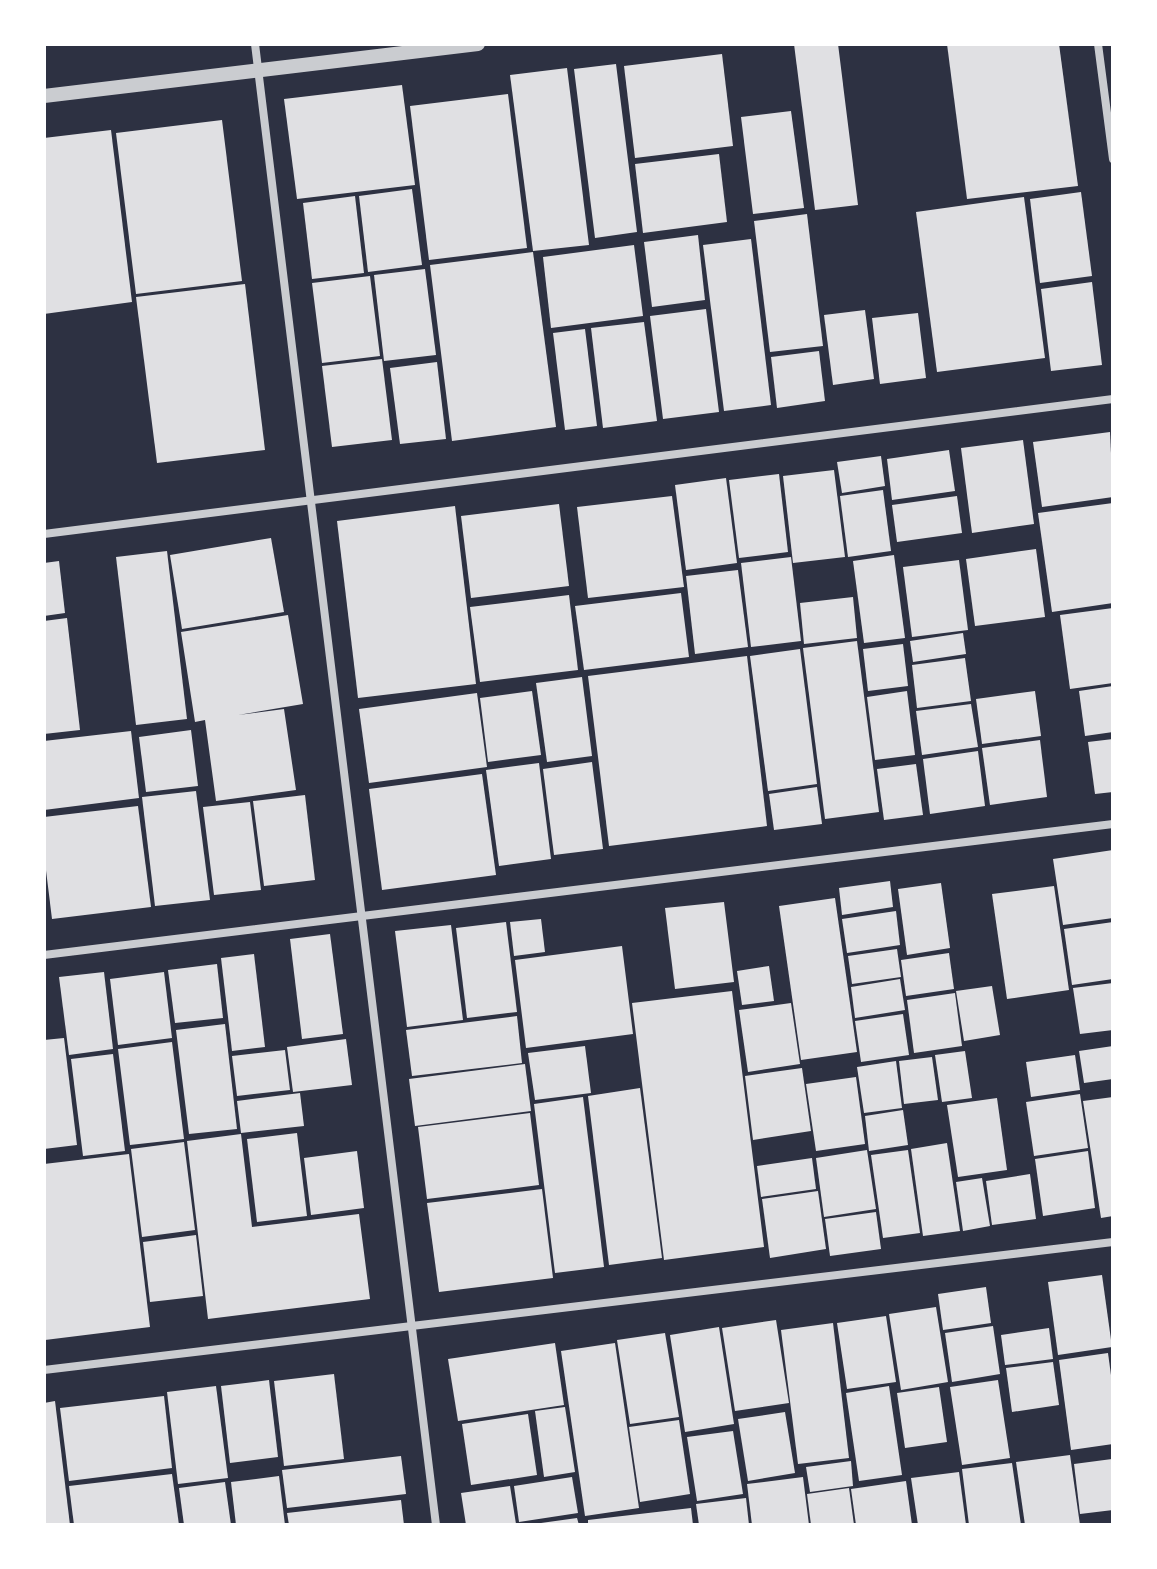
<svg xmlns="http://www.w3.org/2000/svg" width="1157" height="1569" font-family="'Crimson Pro',serif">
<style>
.building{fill:#e0e0e3}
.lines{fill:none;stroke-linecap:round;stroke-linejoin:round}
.minor{stroke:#caccd0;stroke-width:8}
.tertiary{stroke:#caccd0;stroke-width:14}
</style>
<rect width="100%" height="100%" fill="#2d3142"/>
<g class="building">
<polygon points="794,44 838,44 858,205 815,210"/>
<polygon points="947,44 1059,44 1078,186 967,199"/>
<polygon points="722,54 733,146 635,158 624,66"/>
<polygon points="616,64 637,232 595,238 574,69"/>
<polygon points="567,68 589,245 533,251 510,75"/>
<polygon points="402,85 415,185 297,199 284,99"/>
<polygon points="508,94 527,248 429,260 410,106"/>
<polygon points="791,111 804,208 753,214 741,117"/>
<polygon points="222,120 242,281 136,294 116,133"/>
<polygon points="111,130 132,302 44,314 44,138"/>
<polygon points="719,154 727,222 643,233 635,164"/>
<polygon points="412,189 422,265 368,272 359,196"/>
<polygon points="1081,192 1092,276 1040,283 1030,199"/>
<polygon points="355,196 364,273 312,279 303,203"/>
<polygon points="1024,197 1045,358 937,372 916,212"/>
<polygon points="807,214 823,346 770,352 754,221"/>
<polygon points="698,235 705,300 652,307 644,242"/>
<polygon points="751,239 771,405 724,411 703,245"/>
<polygon points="634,245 643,316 551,328 543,257"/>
<polygon points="533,252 556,427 452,441 430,265"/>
<polygon points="425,269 436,355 384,361 374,275"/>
<polygon points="370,276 380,356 322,363 312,283"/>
<polygon points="1092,282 1102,365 1051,371 1041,289"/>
<polygon points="245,284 265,450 157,463 136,297"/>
<polygon points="706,309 719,412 663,419 650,316"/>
<polygon points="865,310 874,379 833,385 824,315"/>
<polygon points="918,313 926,378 880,384 872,318"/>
<polygon points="644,322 657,421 603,428 591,328"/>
<polygon points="585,329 597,426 565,430 553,333"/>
<polygon points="819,351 825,401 777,408 771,357"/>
<polygon points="382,359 392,440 332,447 322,366"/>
<polygon points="437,362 446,439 400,444 390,368"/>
<polygon points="1110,432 1113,497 1042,507 1033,442"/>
<polygon points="1023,440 1034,524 972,533 961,448"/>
<polygon points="949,450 955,491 892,500 887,459"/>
<polygon points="881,456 885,486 842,493 837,462"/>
<polygon points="834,470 845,557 793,563 783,476"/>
<polygon points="779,474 788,552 739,558 729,480"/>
<polygon points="726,478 737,563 686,570 675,485"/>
<polygon points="883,490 891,551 848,557 840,496"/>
<polygon points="672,496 684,587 588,598 577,507"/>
<polygon points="957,496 962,533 897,542 892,505"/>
<polygon points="1113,503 1113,603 1052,612 1038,513"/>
<polygon points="559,504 569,586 471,598 461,516"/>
<polygon points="455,506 476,684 358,698 337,521"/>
<polygon points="271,538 284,612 182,629 170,555"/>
<polygon points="1036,549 1045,617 975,626 966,559"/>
<polygon points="167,551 187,719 136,725 116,557"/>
<polygon points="894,555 905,638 864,643 853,561"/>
<polygon points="791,557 801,641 751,647 741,563"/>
<polygon points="959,560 968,630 912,637 903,567"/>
<polygon points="59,561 65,613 44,616 44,563"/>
<polygon points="738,570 748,647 695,654 686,576"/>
<polygon points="681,593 689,657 584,670 575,606"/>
<polygon points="569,595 578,670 480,682 470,607"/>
<polygon points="853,597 857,638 804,644 800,603"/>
<polygon points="1113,608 1113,683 1070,689 1060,615"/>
<polygon points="288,615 303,704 238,715 284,709 296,790 216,801 205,720 195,722 181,632"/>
<polygon points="67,618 80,730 44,734 44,621"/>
<polygon points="963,633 966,654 913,662 910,641"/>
<polygon points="857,641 879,812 825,819 803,648"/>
<polygon points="903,644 908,686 868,691 863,649"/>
<polygon points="800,649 817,784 768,791 750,656"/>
<polygon points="747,656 767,826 609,846 588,676"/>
<polygon points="965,658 971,701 917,708 912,665"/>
<polygon points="582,677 592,756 547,762 536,683"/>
<polygon points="1113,686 1113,732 1085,736 1079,691"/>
<polygon points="532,691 541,755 488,762 480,698"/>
<polygon points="907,691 915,755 875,760 867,697"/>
<polygon points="1035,691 1041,736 982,744 976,699"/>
<polygon points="477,693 487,767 369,783 359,709"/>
<polygon points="971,704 978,747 922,755 916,711"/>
<polygon points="191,730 198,786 146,792 139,737"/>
<polygon points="131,731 139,798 44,810 44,741"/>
<polygon points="1113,739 1113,792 1095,794 1088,742"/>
<polygon points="1040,740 1047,797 990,805 982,748"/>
<polygon points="978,751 985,806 930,814 923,759"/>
<polygon points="592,762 603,849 554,855 543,769"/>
<polygon points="539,763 551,859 499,866 486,770"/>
<polygon points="916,764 923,815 884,820 877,769"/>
<polygon points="482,774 496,875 382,890 369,789"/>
<polygon points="817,787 822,824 774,830 769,794"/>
<polygon points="196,791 210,900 155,906 142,797"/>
<polygon points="305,795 315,880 264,886 253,801"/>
<polygon points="250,802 261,890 214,895 203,807"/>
<polygon points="138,806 151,907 52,919 44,854 44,817"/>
<polygon points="1113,850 1113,918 1063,925 1053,859"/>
<polygon points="890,881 893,907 842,915 839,888"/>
<polygon points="941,883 950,948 907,955 898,889"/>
<polygon points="1054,886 1069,990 1007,999 992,894"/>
<polygon points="835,898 857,1052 801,1060 779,906"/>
<polygon points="724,902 734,982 675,989 665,908"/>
<polygon points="896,911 900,945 847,953 842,919"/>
<polygon points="541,919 545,952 514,956 510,922"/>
<polygon points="506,922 517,1012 467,1018 456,928"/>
<polygon points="1113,922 1113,979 1072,985 1064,929"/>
<polygon points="451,925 463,1020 407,1027 395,931"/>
<polygon points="330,934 343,1034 302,1039 290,939"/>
<polygon points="622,946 633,1034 526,1048 515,960"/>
<polygon points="897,949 901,977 852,984 848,956"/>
<polygon points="949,953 954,989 906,996 901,960"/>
<polygon points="254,954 265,1047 232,1051 221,958"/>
<polygon points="217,964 223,1018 175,1023 168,970"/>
<polygon points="769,966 774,1001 742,1005 737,971"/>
<polygon points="104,972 113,1049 69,1055 59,977"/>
<polygon points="164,972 172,1038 118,1045 110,979"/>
<polygon points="900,979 905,1010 855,1018 851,987"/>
<polygon points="1113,983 1113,1030 1080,1034 1073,988"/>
<polygon points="992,986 1000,1035 964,1041 956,991"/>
<polygon points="732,991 764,1247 664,1260 632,1003"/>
<polygon points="955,993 962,1046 914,1053 907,1000"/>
<polygon points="791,1003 800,1064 748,1072 739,1010"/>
<polygon points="903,1014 909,1055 861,1062 855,1021"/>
<polygon points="517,1016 522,1063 412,1076 406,1030"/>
<polygon points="225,1024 237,1129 189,1134 176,1030"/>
<polygon points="64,1038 77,1145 44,1149 44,1040"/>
<polygon points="346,1039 352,1085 293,1092 287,1047"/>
<polygon points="172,1042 184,1139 130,1145 118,1049"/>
<polygon points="585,1046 591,1093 535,1100 528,1053"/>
<polygon points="1113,1046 1113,1079 1084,1083 1079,1051"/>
<polygon points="285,1050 290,1090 237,1096 232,1056"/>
<polygon points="965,1051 972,1098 942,1102 935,1055"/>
<polygon points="113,1054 125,1151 83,1156 71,1059"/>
<polygon points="1075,1055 1080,1090 1031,1097 1026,1062"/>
<polygon points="932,1057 938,1100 904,1104 899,1061"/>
<polygon points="896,1061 902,1108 864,1113 857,1067"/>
<polygon points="525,1064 531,1111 415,1126 409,1079"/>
<polygon points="802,1068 811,1131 753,1140 745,1076"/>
<polygon points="856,1077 865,1144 816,1151 806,1084"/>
<polygon points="640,1088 662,1258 609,1265 588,1096"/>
<polygon points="300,1093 304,1126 241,1133 237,1101"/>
<polygon points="1080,1094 1088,1148 1034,1156 1026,1102"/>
<polygon points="583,1097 604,1267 555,1273 534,1104"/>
<polygon points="1113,1097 1113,1216 1101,1218 1083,1101"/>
<polygon points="997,1098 1007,1170 958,1177 947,1105"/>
<polygon points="903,1110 908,1145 869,1151 865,1116"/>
<polygon points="530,1113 539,1185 427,1199 418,1127"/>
<polygon points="297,1133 307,1216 257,1222 247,1139"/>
<polygon points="241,1134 252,1227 359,1214 370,1299 208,1319 187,1141"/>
<polygon points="184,1142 195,1230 142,1237 131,1149"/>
<polygon points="947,1143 960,1231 923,1236 911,1149"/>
<polygon points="867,1150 876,1209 824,1217 816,1158"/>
<polygon points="908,1150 920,1233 883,1238 871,1155"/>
<polygon points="357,1151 364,1208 311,1215 304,1158"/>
<polygon points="1088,1151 1095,1208 1043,1216 1035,1159"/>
<polygon points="129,1154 150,1327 45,1340 44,1164"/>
<polygon points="812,1158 816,1189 761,1197 757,1166"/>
<polygon points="1030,1174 1036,1219 992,1225 986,1181"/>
<polygon points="982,1178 990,1226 963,1231 956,1182"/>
<polygon points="542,1189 553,1278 439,1292 427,1203"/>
<polygon points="818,1191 826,1249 770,1258 762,1199"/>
<polygon points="876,1212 881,1249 830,1256 825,1219"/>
<polygon points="196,1235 203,1296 150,1302 143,1242"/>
<polygon points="1102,1275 1112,1347 1058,1355 1048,1282"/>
<polygon points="986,1287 991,1323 943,1330 938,1294"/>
<polygon points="936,1307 948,1382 901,1390 889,1314"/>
<polygon points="886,1316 896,1382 847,1389 837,1323"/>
<polygon points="776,1320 789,1403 735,1411 722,1328"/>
<polygon points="833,1323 849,1458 798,1464 781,1330"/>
<polygon points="993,1326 1000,1374 952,1382 945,1333"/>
<polygon points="719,1327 734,1424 685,1432 670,1335"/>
<polygon points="1049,1328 1053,1359 1005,1365 1001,1335"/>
<polygon points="665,1333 679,1417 630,1424 617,1340"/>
<polygon points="555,1343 564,1405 458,1421 448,1359"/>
<polygon points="615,1343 639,1508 585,1516 561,1351"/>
<polygon points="1108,1353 1113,1390 1113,1444 1071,1450 1059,1360"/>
<polygon points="1053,1362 1059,1405 1012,1412 1006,1368"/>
<polygon points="334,1374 344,1459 284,1466 274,1381"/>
<polygon points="269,1380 278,1457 230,1463 221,1386"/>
<polygon points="998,1380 1010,1458 962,1465 950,1387"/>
<polygon points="216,1386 228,1478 178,1484 167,1392"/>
<polygon points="889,1386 902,1475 859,1481 846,1393"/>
<polygon points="939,1387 947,1442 905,1448 897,1393"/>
<polygon points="164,1396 172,1468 69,1481 60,1408"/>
<polygon points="55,1401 70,1525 44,1525 44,1403"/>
<polygon points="565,1407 575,1472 544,1477 535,1411"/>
<polygon points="785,1412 795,1473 748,1481 738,1419"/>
<polygon points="528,1414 537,1475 471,1485 462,1424"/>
<polygon points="679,1420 690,1494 640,1502 629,1427"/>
<polygon points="733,1431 743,1494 697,1501 687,1437"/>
<polygon points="1070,1455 1080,1525 1025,1525 1016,1462"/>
<polygon points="401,1456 406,1494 287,1508 282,1470"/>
<polygon points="1112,1459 1113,1510 1080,1514 1074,1464"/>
<polygon points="851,1461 853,1486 810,1492 806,1467"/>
<polygon points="1012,1463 1021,1525 969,1525 962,1469"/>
<polygon points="959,1472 966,1525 918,1525 911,1478"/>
<polygon points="172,1474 179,1525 74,1525 69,1486"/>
<polygon points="279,1476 285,1525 236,1525 231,1482"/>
<polygon points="572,1477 578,1513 519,1522 514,1486"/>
<polygon points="803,1477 809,1525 752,1525 747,1484"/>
<polygon points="906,1481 912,1525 856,1525 851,1489"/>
<polygon points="225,1482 231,1525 184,1525 179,1488"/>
<polygon points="510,1486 516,1524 466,1525 461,1493"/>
<polygon points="849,1488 854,1525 811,1525 807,1494"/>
<polygon points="746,1498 749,1525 699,1525 696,1504"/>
<polygon points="401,1500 404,1525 289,1525 287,1513"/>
<polygon points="691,1508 693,1525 588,1525 588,1520"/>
<polygon points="577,1518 579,1525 542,1525 541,1523"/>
</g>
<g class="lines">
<g class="minor">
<polyline points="255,44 436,1525"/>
<polyline points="1098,44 1113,159"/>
<polyline points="44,534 1113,399"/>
<polyline points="44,955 1113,824"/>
<polyline points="44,1370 1113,1242"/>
</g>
<polyline class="tertiary" points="44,96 478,44"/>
</g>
<rect width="1157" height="1569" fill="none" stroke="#ffffff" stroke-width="92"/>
</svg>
